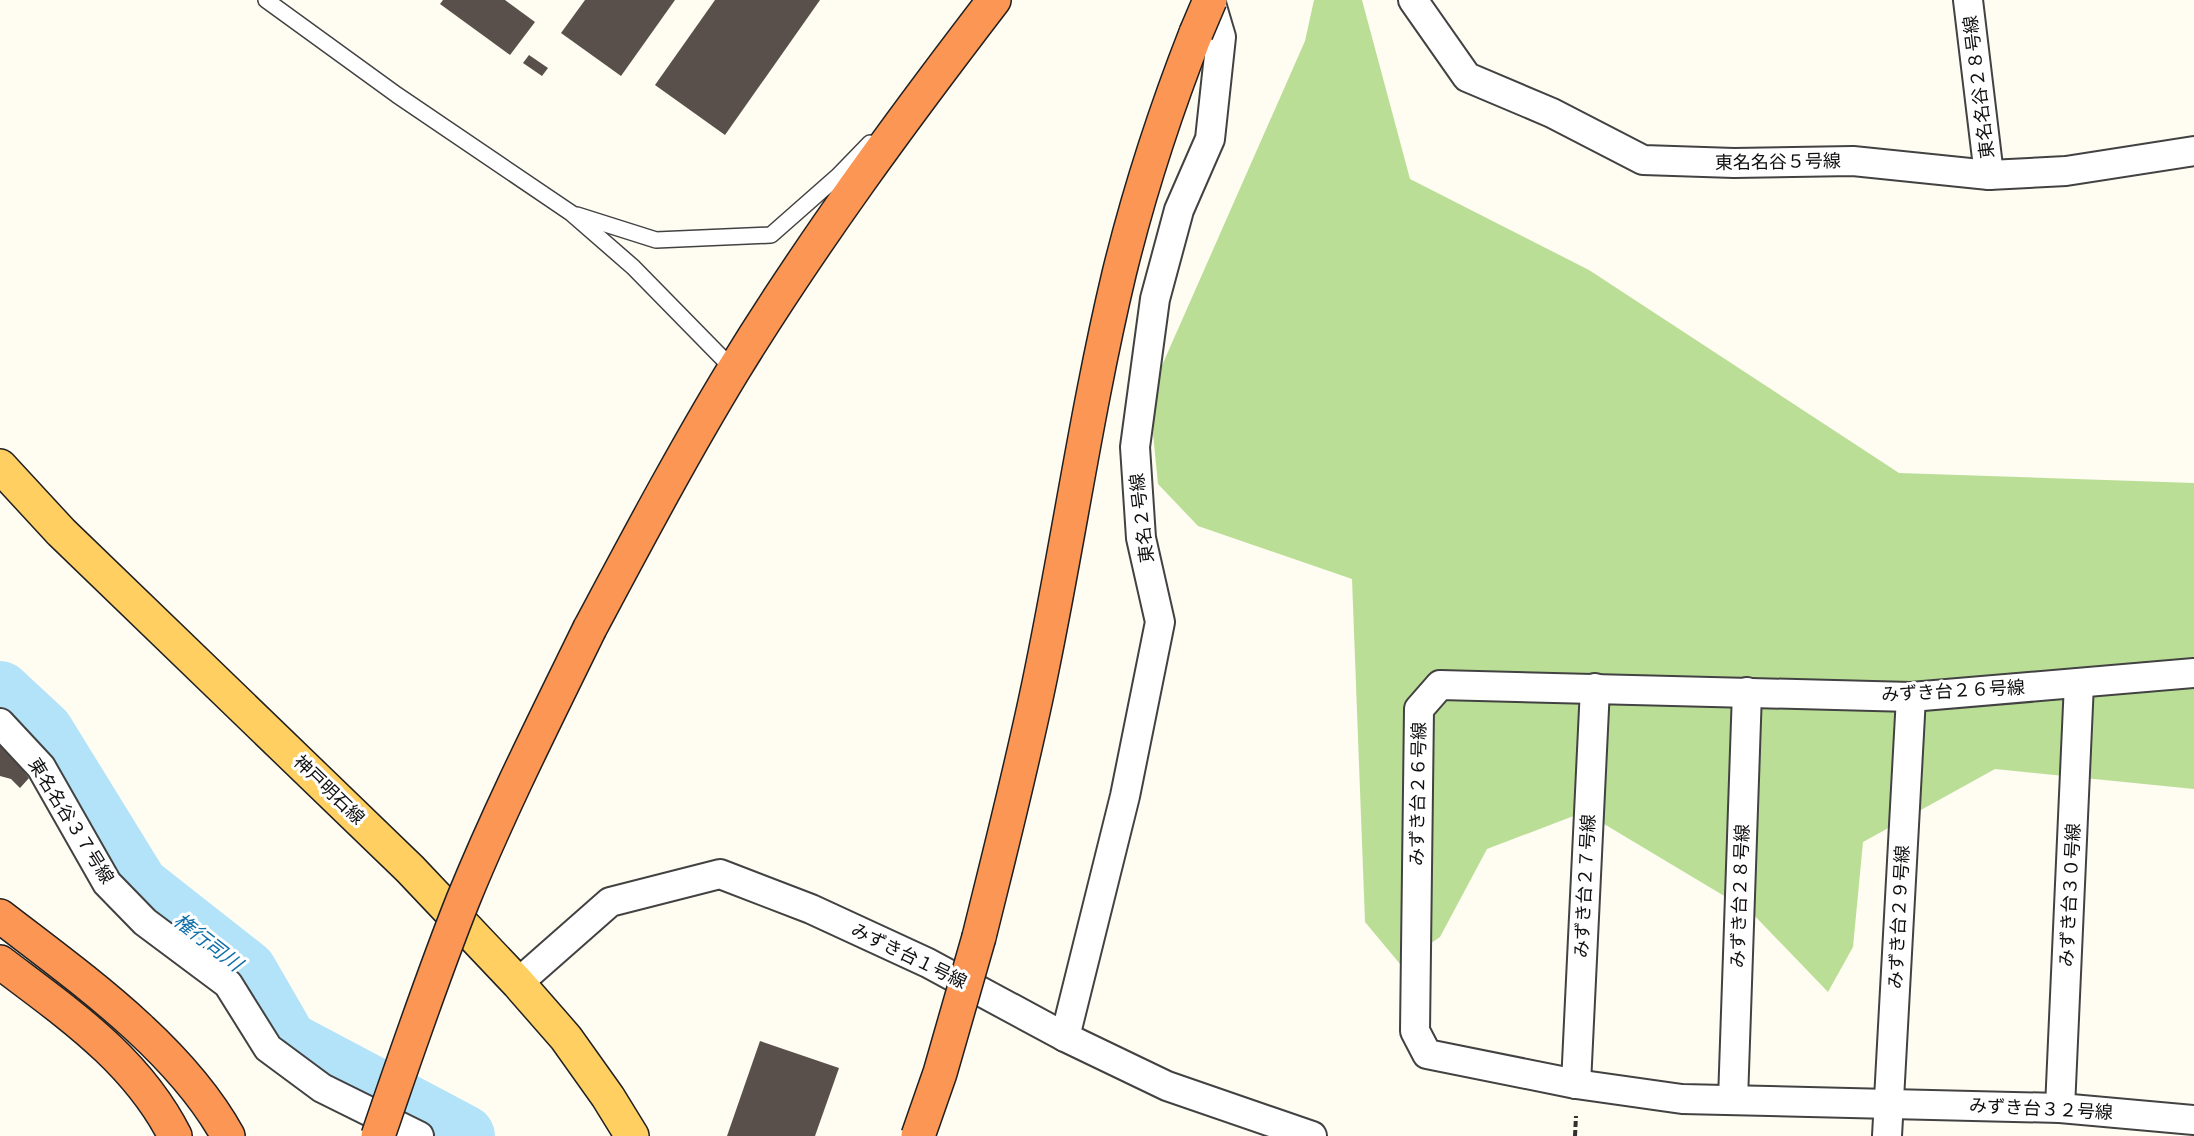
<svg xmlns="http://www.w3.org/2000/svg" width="2194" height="1136" font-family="Georgia,'Noto Sans JP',serif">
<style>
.forest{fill:#bbde97}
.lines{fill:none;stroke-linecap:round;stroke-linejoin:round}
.river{stroke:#b3e3f9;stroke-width:62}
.building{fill:#59504b}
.lane-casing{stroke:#424242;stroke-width:18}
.street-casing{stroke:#424242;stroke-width:32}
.primary-casing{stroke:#202020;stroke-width:36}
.highway-casing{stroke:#202020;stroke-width:36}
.path{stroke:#313131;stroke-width:4;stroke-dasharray:6 3;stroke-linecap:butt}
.lane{stroke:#fff;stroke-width:15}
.street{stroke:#fff;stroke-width:28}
.primary{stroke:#ffcf62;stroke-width:33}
.highway{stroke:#fb9654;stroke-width:33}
.highway-bridge-casing{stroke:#202020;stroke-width:36;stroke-linecap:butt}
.highway-bridge{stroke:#fb9654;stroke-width:33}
.labels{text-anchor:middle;stroke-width:6;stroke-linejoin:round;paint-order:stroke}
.street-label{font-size:18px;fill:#0f0f0f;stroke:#fff}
.water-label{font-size:20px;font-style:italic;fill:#116fa9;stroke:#fff}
</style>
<rect width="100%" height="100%" fill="#fffcf2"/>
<polygon class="forest" points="1314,0 1362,0 1410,179 1589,270 1899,473 2194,483 2194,789 1995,769 1863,842 1853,947 1828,992 1751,912 1584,812 1487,849 1440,937 1400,964 1365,922 1352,579 1198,526 1158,484 1153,434 1156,379 1305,41"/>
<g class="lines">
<polyline class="river" points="0,692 43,732 138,886 246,971 287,1042 464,1136"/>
</g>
<g class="building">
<polygon points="443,0 505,0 535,22 510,55 440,4"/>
<polygon points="585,0 675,0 621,76 561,33"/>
<polygon points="715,0 820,0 725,135 655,85"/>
<polygon points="529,55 548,68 542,76 523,63"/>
<polygon points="0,741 29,778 20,788 11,779 0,776"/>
<polygon points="760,1041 839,1068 815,1136 727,1136"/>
</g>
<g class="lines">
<defs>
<g id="lane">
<polyline points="266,0 397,95 571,213 633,267 734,370"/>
<polyline points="577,215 656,240 771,235 838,176 870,143"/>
</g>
<g id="street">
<polyline points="1413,0 1467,77 1552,113 1643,160 1734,163 1853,161 1989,175 2066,171 2194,151"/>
<polyline points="1968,0 1989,175"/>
<polyline points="2194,673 1911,697 1440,685 1419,709 1415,1031 1427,1054 1576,1084 1682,1099 2060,1108 2194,1120"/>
<polyline points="0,723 41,767 107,883 145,922 228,984 268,1048 322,1088 419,1136"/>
<polyline points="518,983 610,902 720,874 811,909 928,963 1065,1037 1167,1086 1312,1136"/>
<polyline points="1065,1037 1125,796 1160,622 1141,538 1135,447 1155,299 1179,210 1210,139 1221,37 1210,0"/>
<polyline points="1576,1084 1595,688"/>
<polyline points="1733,1100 1747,692"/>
<polyline points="2060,1108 2079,683"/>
<polyline points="1887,1136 1911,697"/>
</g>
<polyline id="primary" points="0,466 61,532 410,869 518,983 566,1038 608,1097 632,1136"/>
<g id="highway">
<path d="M590 628C636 542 682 455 733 371 812 242 902 120 994 0"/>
<path d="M0 916C79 977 179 1047 228 1136"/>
<path d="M979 937C1001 848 1024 759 1042 669 1069 537 1088 404 1119 274 1139 192 1165 112 1196 33"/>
<path d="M0 962C67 1013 136 1059 175 1136"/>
</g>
</defs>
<use href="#lane" class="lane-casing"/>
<use href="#street" class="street-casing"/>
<use href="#primary" class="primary-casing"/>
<use href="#highway" class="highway-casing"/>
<polyline class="path" points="1575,1136 1576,1116"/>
<use href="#lane" class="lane"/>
<use href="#street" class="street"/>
<use href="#primary" class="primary"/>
<use href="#highway" class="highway"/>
<defs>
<g id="highway-bridge">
<polyline points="1196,33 1210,0"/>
<path d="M378 1136C405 1057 432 978 463 900 501 807 546 718 590 628"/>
<polyline points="918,1136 940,1073 979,937"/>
</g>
</defs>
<use href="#highway-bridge" class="highway-bridge-casing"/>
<use href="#highway-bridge" class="highway-bridge"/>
</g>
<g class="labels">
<g class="street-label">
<text transform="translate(1979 87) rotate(-97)" y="6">東名名谷２８号線</text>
<text transform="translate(1778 162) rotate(-1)" y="6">東名名谷５号線</text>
<text transform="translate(1142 518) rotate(-97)" y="6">東名２号線</text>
<text transform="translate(1953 691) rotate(-3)" y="6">みずき台２６号線</text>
<text transform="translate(329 790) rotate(44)" y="6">神戸明石線</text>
<text transform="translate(1418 794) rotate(-89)" y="6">みずき台２６号線</text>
<text transform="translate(71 821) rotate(58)" y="6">東名名谷３７号線</text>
<text transform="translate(1585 886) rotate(-87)" y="6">みずき台２７号線</text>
<text transform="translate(2070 895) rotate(-87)" y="6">みずき台３０号線</text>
<text transform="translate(1740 896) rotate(-88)" y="6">みずき台２８号線</text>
<text transform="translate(1899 917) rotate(-87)" y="6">みずき台２９号線</text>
<text transform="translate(909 956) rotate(26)" y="6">みずき台１号線</text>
<text transform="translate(2041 1109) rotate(3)" y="6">みずき台３２号線</text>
</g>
<g class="water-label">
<text transform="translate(208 942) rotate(38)" y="7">権行司川</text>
</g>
</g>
</svg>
